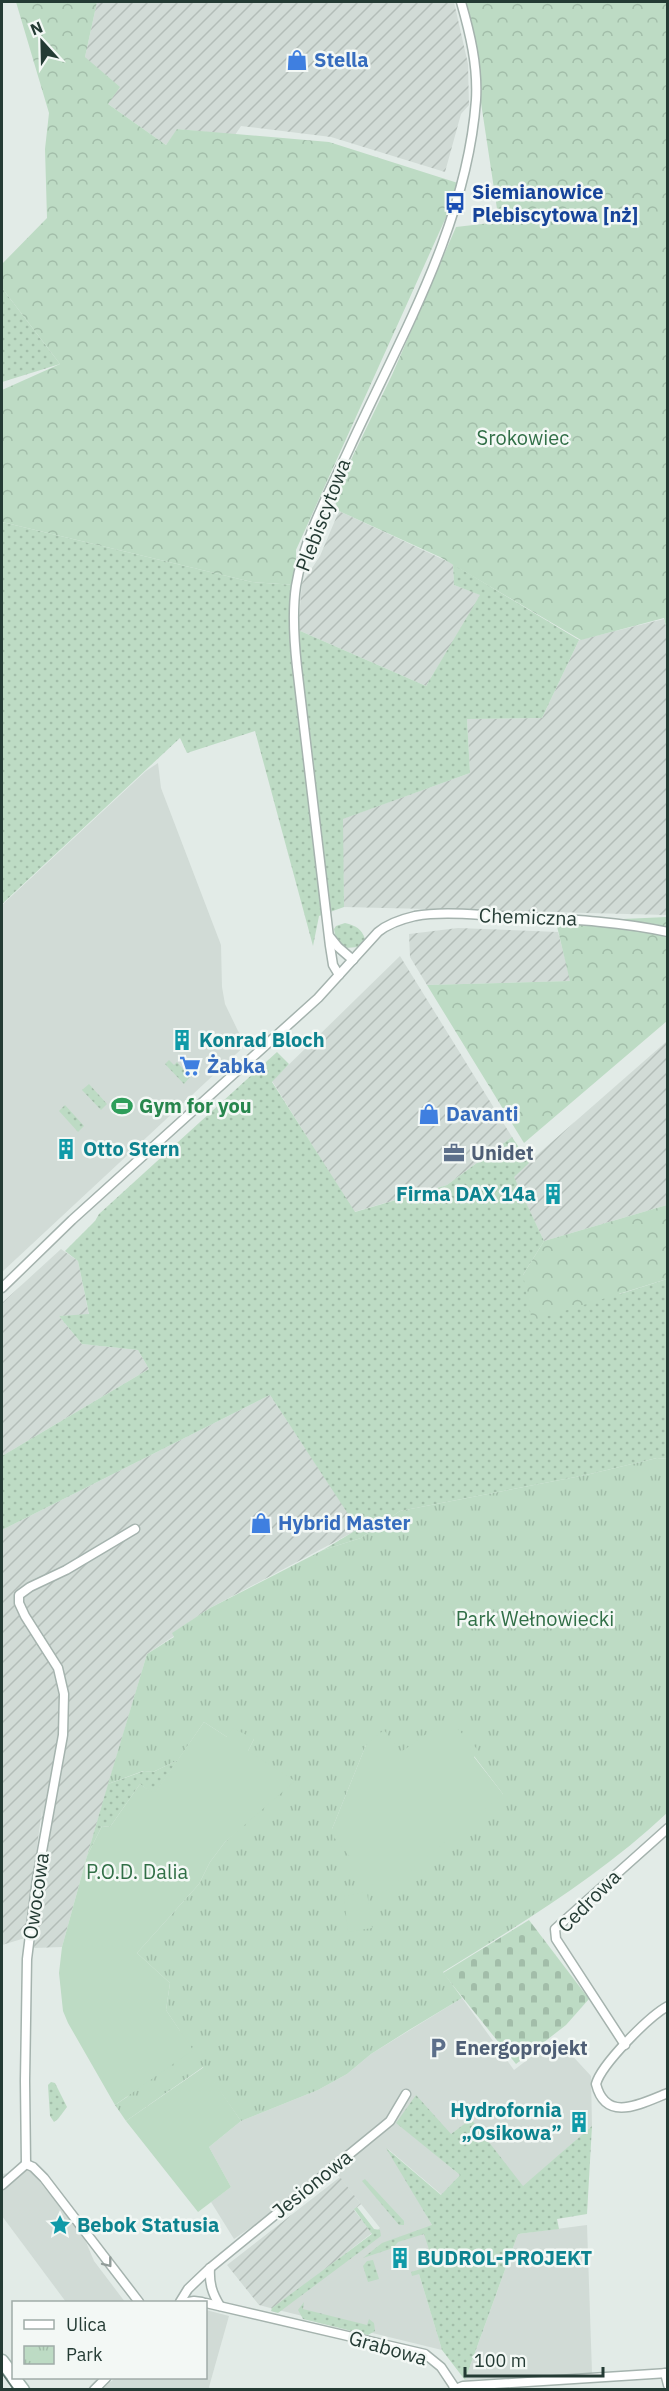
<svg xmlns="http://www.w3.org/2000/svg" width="669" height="2391" font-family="'IBM Plex Sans',sans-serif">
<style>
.built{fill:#d1dbd6}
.industrial{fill:url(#industrial-furrows)}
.grass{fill:url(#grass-dots)}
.forest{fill:url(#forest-crowns)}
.cemetery{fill:url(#cemetery-stones)}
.park{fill:url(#park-tufts);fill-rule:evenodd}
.garden{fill:#bddbc4}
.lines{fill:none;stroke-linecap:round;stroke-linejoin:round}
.minor-casing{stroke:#a5b3ae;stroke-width:11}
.secondary-casing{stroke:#a2b6ae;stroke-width:15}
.minor{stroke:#fff;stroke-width:8}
.secondary{stroke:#fff;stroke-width:12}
.tram{stroke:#5e766f;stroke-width:1.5}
.oneway{stroke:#929d9a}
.labels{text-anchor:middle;stroke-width:5;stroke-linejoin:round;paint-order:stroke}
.shop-label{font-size:20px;font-weight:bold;fill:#366cbe;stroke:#f3f8f5;text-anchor:start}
.transit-label{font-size:20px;font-weight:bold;fill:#164399;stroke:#f3f8f5;text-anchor:start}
.park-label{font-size:20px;fill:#316f47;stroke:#f3f8f5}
.street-label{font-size:20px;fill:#243b34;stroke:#f3f8f5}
.culture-label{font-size:20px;font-weight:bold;fill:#0d838f;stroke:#f3f8f5;text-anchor:start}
.leisure-label{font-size:20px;font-weight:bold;fill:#27864d;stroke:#f3f8f5;text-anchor:start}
.service-label{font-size:20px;font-weight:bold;fill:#4e5e75;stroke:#f3f8f5;text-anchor:start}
</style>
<defs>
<pattern id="industrial-furrows" width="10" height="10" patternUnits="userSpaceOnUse" patternTransform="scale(1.5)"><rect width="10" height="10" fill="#d1dbd6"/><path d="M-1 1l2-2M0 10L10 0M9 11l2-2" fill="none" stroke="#b3bdb8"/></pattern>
<pattern id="grass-dots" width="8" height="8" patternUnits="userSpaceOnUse" patternTransform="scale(1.5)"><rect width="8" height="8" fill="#bddbc4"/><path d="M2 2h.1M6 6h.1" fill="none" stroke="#a2bda9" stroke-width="1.8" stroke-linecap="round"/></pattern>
<pattern id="forest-crowns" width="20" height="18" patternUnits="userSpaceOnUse" patternTransform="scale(1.5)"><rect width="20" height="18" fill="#bddbc4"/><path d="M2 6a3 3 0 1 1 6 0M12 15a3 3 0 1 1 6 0" fill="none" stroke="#a2bda9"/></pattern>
<pattern id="cemetery-stones" width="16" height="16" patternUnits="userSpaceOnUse" patternTransform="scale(1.5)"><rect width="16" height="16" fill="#bddbc4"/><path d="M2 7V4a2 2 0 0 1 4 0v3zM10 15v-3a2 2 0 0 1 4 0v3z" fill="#a2bda9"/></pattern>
<pattern id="park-tufts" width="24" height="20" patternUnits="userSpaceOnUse" patternTransform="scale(1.5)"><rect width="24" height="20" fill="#bddbc4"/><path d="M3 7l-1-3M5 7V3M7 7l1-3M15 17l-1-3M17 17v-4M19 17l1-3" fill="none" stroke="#a2bda9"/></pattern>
</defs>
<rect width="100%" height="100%" fill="#e2ebe7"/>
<g class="built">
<polygon points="158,763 161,788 221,945 222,987 225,1004 238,1031 242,1037 250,1041 2,1272 2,905 146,771"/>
<polygon points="462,1998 514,2070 556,2038 591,2076 592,2126 523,2187 471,2120 451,2134 397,2123 460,2175 442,2195 388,2149 432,2225 437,2245 433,2269 419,2274 442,2350 274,2309 380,2228 334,2170 234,2239 211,2202 231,2187 209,2147 241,2121 318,2090 347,2074 371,2054"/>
<polygon points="30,2170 83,2235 94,2261 125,2302 66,2302 2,2216 2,2174"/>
<polygon points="587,2225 592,2373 465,2380 518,2234"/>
<polygon points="206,2310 229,2316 209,2387 210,2389 103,2389 115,2378 206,2378"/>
</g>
<g class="industrial">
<polygon points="97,2 454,2 468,64 469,105 461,114 445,172 331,137 241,126 235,135 178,129 166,145 108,104 85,57"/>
<polygon points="339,511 453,564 454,585 481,595 426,686 298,630 302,583 320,556"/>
<polygon points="664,619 668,633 667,915 344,907 342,819 470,773 467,719 542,718 579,640"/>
<polygon points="458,928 558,932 571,981 427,985 410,957 409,934"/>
<polygon points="400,956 512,1137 447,1185 354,1212 272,1081"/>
<polygon points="667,1041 667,1205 544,1241 513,1176"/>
<polygon points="61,1249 78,1261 89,1315 59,1316 82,1344 138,1350 149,1369 2,1456 2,1303"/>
<polygon points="270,1395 359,1529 210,1608 173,1633 174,1636 147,1654 87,1856 62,1947 34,1948 42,1809 25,1938 2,1945 2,1530"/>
<polygon points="340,2177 361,2204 354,2210 372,2233 274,2309 259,2305 227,2265"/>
</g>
<g class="grass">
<polygon points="2,288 60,364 2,382"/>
<polygon points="2,522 252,582 296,585 298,630 426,686 480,595 454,585 453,564 579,640 542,718 467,719 470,773 343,819 344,907 319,916 313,946 255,731 187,753 180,738 2,904"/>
<path d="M345 923C356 926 361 928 365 939L358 947 346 948 336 939 334 929 336 926Z"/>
<polygon points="277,1052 289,1064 272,1082 355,1212 447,1185 512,1137 529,1163 514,1177 544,1241 523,1275 620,1294 667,1279 667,1459 657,1458 586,1475 400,1511 361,1538 323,1550 358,1529 270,1395 2,1530 2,1456 149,1369 138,1350 82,1344 59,1316 89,1314 78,1261 65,1251 95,1221 99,1214"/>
<polygon points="169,1060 174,1065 177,1062 190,1077 184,1084 165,1064"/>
<polygon points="89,1084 107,1104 101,1110 82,1090"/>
<polygon points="65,1105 84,1126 78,1132 59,1111"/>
<polygon points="178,1760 154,1795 140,1784 110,1827 102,1826 87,1856 108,1784 144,1771 153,1772"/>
<polygon points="51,2082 55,2083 67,2107 58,2119 54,2122 50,2116 48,2085"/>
<polygon points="416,2095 451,2134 471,2119 523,2186 592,2126 587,2214 557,2219 559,2229 518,2234 465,2380 442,2350 419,2274 412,2276 411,2272 434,2265 424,2234 398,2242 393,2248 363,2258 382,2243 432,2225 386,2148 441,2195 460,2175 396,2123"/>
<polygon points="365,2179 404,2221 404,2225 399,2225 362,2181"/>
<polygon points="357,2207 374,2229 380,2230 381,2236 278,2313 271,2311 272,2308 372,2234 354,2209"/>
<polygon points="373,2260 379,2279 368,2282 363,2266 367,2261"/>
<polygon points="304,2302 303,2309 367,2325 369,2319 374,2323 375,2331 368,2335 303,2319 298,2310"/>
</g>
<g class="forest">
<polygon points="16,2 97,2 85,57 120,87 108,104 166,145 177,129 329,142 461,184 296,550 296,585 252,582 2,522 2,390 60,364 2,288 2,264 47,218 45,149 49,113"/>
<polygon points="460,2 667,2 667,630 664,618 581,640 440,557 339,511 333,497 392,375 456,227 499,222 472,43"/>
<polygon points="667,917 667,1021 524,1143 427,985 570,981 556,922"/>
<polygon points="667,1205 667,1279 532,1321 523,1275 544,1241"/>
</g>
<polygon class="cemetery" points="529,1920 589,1999 566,2025 516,2064 443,1973"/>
<path class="park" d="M657 1458 667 1459V1813C601 1875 521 1924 443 1972L462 1998 409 2030 371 2054 347 2074 318 2090 241 2121 203 2067 126 2121 115 2105 127 2097 180 2031 166 2010 170 1983 137 1953 199 1884 210 1862 225 1842 247 1821 248 1751 254 1739 227 1737 204 1722 178 1760 153 1772 143 1771 108 1784 147 1654 174 1637 172 1633 210 1608 323 1550 361 1538 400 1511 586 1475ZM366 1745 400 1752 474 1756 503 1794 332 1829Z"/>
<g class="garden">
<polygon points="448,1719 478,1750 474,1757 503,1794 381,1895 333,1836 332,1829 366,1745 384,1730 401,1752"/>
<polygon points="204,1722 227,1737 233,1728 254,1739 248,1751 295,1781 225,1842 210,1862 199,1884 137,1953 170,1983 166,2010 193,2050 115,2105 68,2023 63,2011 59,1973 62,1947 87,1856 102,1826 110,1827 140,1784 154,1794"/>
<polygon points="367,1892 372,1928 348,1932 344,1896"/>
<polygon points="204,2067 241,2121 209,2147 231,2187 198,2212 126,2121"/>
</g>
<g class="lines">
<defs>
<g id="minor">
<polyline points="330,937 338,947 353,960"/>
<path d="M339 975 333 965 330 946 297 667C294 640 292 613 296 586 304 537 330 491 350 447 401 336 467 224 476 100 478 66 470 33 461 2"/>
<path d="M2 1288 72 1220 318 998 378 932C389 923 402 919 415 916 443 911 475 915 503 916 558 919 613 920 668 932"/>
<path d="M668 2006C649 2016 601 2065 596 2084 606 2124 642 2103 668 2093"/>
<polyline points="625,2045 556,1939 555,1929 668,1828"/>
<polyline points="26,2164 25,2081 27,1959 37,1879 63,1735 64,1694 58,1668 25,1616 19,1603 19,1595 30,1587 66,1570 135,1529"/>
<polyline points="26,2164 33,2167 44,2178 139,2302"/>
<polyline points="2,2185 26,2164"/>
<path d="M210 2268C209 2283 212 2293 220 2306"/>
<polyline points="180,2302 188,2289 210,2268 384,2126 390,2121 406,2094"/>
<polyline points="188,2302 194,2301 202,2302"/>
<polyline points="206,2303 425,2354 441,2367 455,2388"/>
<polyline points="665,2373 668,2385"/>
<polyline points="94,2390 106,2378"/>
<polyline points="453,2390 463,2386 668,2373"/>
</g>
<g id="secondary">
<polyline points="2,2361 14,2377"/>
<polyline points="14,2378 23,2390"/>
</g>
</defs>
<use href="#minor" class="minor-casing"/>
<use href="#secondary" class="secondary-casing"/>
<use href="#minor" class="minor"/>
<use href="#secondary" class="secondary"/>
<polyline class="tram" points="2,2373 14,2390"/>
</g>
<defs><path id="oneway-chevron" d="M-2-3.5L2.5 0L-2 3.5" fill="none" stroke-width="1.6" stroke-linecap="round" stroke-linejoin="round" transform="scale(1.5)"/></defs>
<use class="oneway" href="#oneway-chevron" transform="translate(108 2263) rotate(52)"/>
<defs>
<symbol id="shop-bare" viewBox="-9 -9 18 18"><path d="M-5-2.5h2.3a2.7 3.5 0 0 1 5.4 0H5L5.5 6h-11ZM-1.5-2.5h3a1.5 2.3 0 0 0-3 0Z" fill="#3f7fe0" stroke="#f3f8f5" stroke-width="2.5" paint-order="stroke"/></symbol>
<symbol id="bus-bare" viewBox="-9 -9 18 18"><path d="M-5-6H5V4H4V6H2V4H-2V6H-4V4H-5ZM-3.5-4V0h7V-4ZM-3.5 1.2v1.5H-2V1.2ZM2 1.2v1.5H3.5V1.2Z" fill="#1a4fb4" stroke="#f3f8f5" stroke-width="2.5" paint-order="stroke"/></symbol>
<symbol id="building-bare" viewBox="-9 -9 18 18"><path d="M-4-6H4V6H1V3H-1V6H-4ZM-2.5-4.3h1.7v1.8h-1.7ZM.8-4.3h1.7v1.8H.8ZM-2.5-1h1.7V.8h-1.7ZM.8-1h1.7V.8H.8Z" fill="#0f9aa8" stroke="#f3f8f5" stroke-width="2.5" paint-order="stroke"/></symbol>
<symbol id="supermarket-bare" viewBox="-9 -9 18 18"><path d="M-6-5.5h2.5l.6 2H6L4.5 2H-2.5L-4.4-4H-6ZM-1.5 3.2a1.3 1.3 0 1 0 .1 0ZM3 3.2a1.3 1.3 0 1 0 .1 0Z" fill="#3f7fe0" stroke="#f3f8f5" stroke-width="2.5" paint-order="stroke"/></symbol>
<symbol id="stadium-bare" viewBox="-9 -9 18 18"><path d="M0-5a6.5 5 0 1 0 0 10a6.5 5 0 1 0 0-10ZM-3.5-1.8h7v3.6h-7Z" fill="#2e9e5b" stroke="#f3f8f5" stroke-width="2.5" paint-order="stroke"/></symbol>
<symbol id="office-bare" viewBox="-9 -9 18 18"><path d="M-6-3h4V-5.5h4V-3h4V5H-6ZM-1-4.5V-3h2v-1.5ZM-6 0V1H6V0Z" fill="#5c6f8a" stroke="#f3f8f5" stroke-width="2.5" paint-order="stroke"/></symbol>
<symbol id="parking-bare" viewBox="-9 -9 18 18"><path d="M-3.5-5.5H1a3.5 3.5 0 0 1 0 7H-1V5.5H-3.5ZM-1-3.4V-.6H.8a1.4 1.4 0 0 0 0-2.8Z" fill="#5c6f8a" stroke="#f3f8f5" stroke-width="2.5" paint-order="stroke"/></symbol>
<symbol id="sight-bare" viewBox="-9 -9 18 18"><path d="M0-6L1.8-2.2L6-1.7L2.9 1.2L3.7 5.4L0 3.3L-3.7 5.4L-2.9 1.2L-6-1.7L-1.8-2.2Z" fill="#0f9aa8" stroke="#f3f8f5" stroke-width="2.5" paint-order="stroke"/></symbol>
</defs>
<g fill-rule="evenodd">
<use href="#shop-bare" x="282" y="45" width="30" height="30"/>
<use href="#bus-bare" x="440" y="188" width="30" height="30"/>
<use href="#building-bare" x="167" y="1025" width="30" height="30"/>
<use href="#supermarket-bare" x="175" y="1051" width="30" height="30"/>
<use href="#stadium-bare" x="107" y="1091" width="30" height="30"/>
<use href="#shop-bare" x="414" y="1099" width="30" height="30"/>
<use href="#building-bare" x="51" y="1134" width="30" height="30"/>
<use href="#office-bare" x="439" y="1138" width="30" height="30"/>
<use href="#building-bare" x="538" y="1179" width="30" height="30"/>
<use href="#shop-bare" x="246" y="1508" width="30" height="30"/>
<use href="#parking-bare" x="423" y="2033" width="30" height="30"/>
<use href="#building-bare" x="564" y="2107" width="30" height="30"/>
<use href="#sight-bare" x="45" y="2210" width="30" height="30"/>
<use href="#building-bare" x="385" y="2243" width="30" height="30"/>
</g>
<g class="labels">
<g class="shop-label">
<text x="314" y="67">Stella</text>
<text x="207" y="1073">Żabka</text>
<text x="446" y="1121">Davanti</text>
<text x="278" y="1530">Hybrid Master</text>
</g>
<g class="transit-label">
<text x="472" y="199">Siemianowice<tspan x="472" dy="23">Plebiscytowa [nż]</tspan></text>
</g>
<g class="park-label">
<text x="523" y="445">Srokowiec</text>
<text x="535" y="1626">Park Wełnowiecki</text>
<text x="137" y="1879">P.O.D. Dalia</text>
</g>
<g class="street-label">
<text transform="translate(323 515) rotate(-69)" y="7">Plebiscytowa</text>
<text transform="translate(528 917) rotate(2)" y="7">Chemiczna</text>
<text transform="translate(36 1896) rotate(-82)" y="7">Owocowa</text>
<text transform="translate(589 1901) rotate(-45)" y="7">Cedrowa</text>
<text transform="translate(312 2184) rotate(-39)" y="7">Jesionowa</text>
<text transform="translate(388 2348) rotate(16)" y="7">Grabowa</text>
</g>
<g class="culture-label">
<text x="199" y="1047">Konrad Bloch</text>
<text x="83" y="1156">Otto Stern</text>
<text x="536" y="1201" text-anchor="end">Firma DAX 14a</text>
<text x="562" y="2117" text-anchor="end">Hydrofornia<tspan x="562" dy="23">„Osikowa”</tspan></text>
<text x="77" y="2232">Bebok Statusia</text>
<text x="417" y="2265">BUDROL-PROJEKT</text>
</g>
<g class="leisure-label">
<text x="139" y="1113">Gym for you</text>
</g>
<g class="service-label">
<text x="471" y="1160">Unidet</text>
<text x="455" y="2055">Energoprojekt</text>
</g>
</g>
<rect width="669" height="2391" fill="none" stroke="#243b34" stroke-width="6"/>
<rect x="12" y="2301" width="195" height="78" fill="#f3f8f5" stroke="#a0aca8" stroke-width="1.5"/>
<rect x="24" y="2320" width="30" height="9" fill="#ffffff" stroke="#a0aca8" stroke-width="1.5"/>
<text x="66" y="2331" font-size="18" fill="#243b34">Ulica</text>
<rect x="24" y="2346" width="30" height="18" fill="url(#park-tufts)" stroke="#a0aca8" stroke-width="1.5"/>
<text x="66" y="2361" font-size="18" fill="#243b34">Park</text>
<g transform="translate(42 42) rotate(338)" stroke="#f3f8f5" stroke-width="4.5" paint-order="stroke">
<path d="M0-4.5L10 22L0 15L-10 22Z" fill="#243b34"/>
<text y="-9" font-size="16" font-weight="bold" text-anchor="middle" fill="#243b34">N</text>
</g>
<path d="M465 2367v9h138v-9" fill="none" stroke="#243b34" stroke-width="3"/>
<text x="474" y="2367" font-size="18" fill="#243b34" stroke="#f3f8f5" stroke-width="4.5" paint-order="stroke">100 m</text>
</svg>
